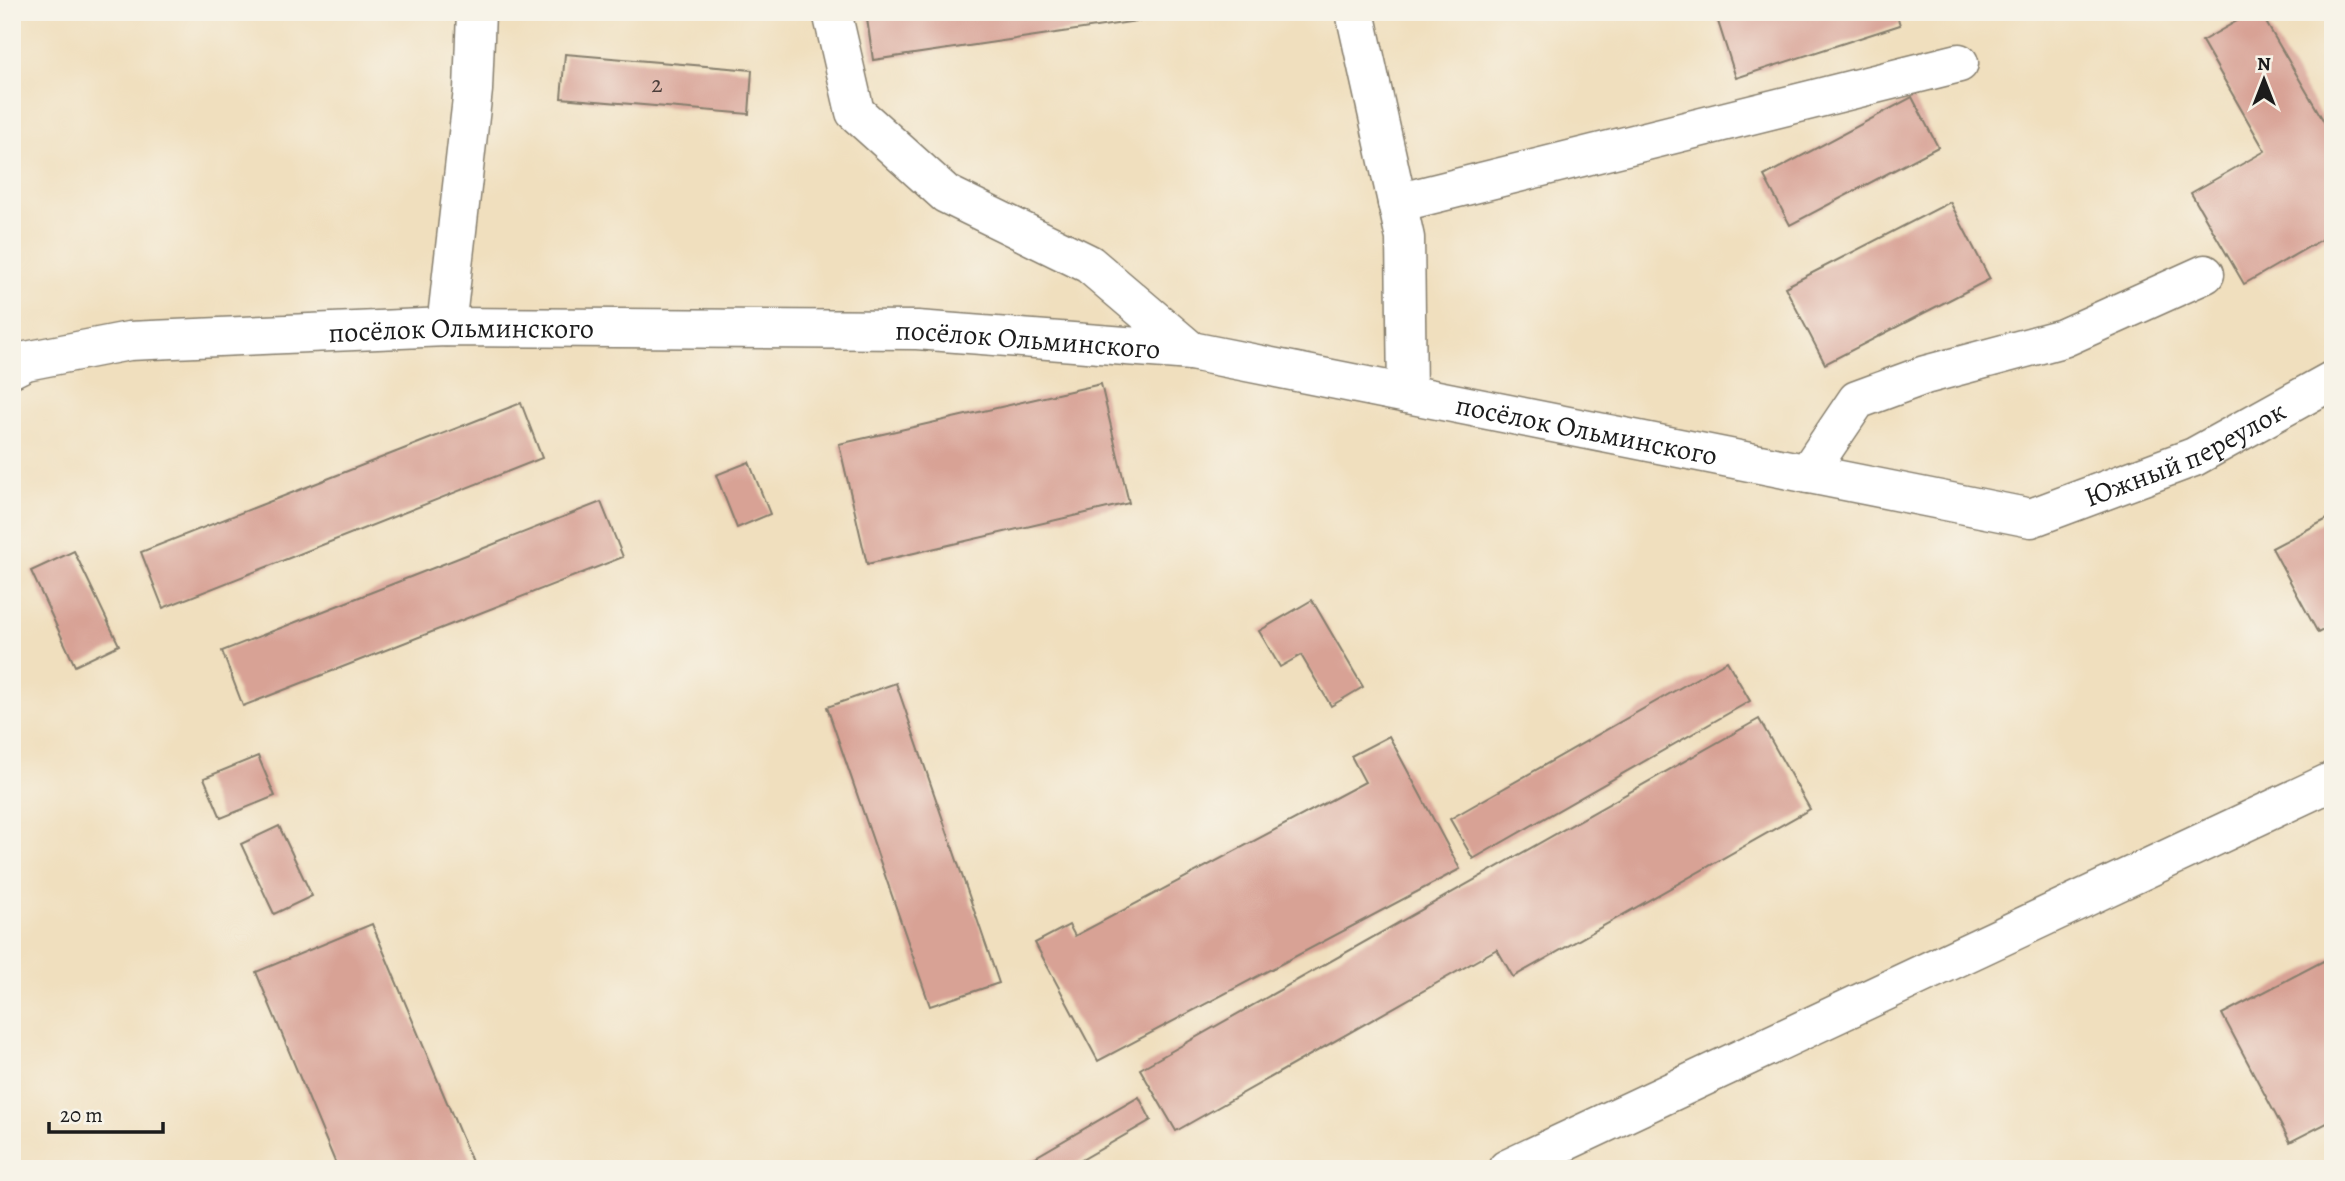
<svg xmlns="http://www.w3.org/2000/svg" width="2345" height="1181" font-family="Alegreya,serif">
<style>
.building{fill:#d8a295}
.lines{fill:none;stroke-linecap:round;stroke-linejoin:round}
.minor-casing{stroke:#867e6d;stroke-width:41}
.minor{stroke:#fff;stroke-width:38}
.labels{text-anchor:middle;stroke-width:7;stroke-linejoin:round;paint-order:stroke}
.number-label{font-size:24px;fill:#4b3e3a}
.street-label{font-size:28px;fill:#1c1c1c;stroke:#f7f3e8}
</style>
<rect width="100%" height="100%" fill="#f7f3e8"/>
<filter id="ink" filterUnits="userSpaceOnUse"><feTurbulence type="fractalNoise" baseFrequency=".0143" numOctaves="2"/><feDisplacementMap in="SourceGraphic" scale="14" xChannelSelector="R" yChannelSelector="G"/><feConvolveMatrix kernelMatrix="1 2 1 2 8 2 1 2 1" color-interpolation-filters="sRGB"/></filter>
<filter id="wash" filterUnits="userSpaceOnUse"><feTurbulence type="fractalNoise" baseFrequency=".00686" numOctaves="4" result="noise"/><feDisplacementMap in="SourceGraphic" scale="28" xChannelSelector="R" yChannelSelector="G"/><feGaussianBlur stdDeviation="1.57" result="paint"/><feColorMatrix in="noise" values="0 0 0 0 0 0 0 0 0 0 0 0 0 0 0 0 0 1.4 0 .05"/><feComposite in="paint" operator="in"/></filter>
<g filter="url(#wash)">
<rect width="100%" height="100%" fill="#f0dfbe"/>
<g id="blocks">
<g class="building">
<polygon points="866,12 1185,12 1185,14 873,60"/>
<polygon points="1715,12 1896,12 1900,25 1736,78"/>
<polygon points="2253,12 2260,12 2333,137 2333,233 2244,284 2191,193 2265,151 2202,41"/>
<polygon points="565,54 752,70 749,114 561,98"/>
<polygon points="1912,97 1938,147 1790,225 1764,176"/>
<polygon points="1950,202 1990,279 1825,364 1785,287"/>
<polygon points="1101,384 1129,503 867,564 839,444"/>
<polygon points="521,403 542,458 163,608 141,552"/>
<polygon points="749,462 770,514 737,528 716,475"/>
<polygon points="601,502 623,557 243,706 222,651"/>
<polygon points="2333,516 2333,625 2318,633 2272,548"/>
<polygon points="74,551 119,645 75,666 31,571"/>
<polygon points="1312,600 1363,687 1331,706 1301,655 1280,667 1259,631"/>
<polygon points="1727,661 1750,701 1473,859 1450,819"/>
<polygon points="896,683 999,983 930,1006 827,707"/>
<polygon points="1759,719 1810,809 1513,977 1497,949 1176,1131 1140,1069"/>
<polygon points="1389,736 1460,869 1098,1061 1035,943 1069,925 1075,936 1365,782 1351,756"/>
<polygon points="258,756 275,796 221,818 204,778"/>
<polygon points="279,826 312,896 274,914 241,844"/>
<polygon points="372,924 475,1169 338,1169 256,972"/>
<polygon points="2333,956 2333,1120 2290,1142 2222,1014"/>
<polygon points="1139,1097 1151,1120 1066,1169 1015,1169"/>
</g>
</g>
</g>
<g filter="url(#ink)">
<use href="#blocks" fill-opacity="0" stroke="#867e6d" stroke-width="2"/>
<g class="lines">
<defs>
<g id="minor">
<polyline points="832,12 855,112 946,194 1089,264 1191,351"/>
<polyline points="1355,12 1405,238 1407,394"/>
<polyline points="1397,203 1959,63"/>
<polyline points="446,327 473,90 476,12"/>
<path id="s1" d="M12 368 26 361 129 341 446 327 917 330 1191 351 2031 518 2194 457 2333 380"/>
<polyline points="1807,474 1857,400 1925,375 2063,338 2205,274"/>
<polyline points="1507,1169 2333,781"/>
</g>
</defs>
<use href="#minor" class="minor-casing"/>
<use href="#minor" class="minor"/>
</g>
</g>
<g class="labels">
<g class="number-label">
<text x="657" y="92">2</text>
</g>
<g class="street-label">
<text dy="10" stroke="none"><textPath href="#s1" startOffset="453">посёлок Ольминского</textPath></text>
<text dy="10" stroke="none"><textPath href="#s1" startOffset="1020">посёлок Ольминского</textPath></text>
<text dy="10" stroke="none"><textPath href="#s1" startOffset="1587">посёлок Ольминского</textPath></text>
<text dy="10" stroke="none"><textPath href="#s1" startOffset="2207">Южный переулок</textPath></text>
</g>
</g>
<rect width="2345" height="1181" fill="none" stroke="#f7f3e8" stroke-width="42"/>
<g transform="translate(2264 80)" stroke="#f7f3e8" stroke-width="5" paint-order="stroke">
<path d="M0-5L12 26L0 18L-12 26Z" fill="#1c1c1c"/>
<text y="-10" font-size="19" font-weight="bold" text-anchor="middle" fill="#1c1c1c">N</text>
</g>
<path d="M49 1122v10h114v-10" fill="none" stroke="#1c1c1c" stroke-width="3.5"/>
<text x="60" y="1122" font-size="21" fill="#1c1c1c" stroke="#f7f3e8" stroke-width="5" paint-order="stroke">20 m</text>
</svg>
